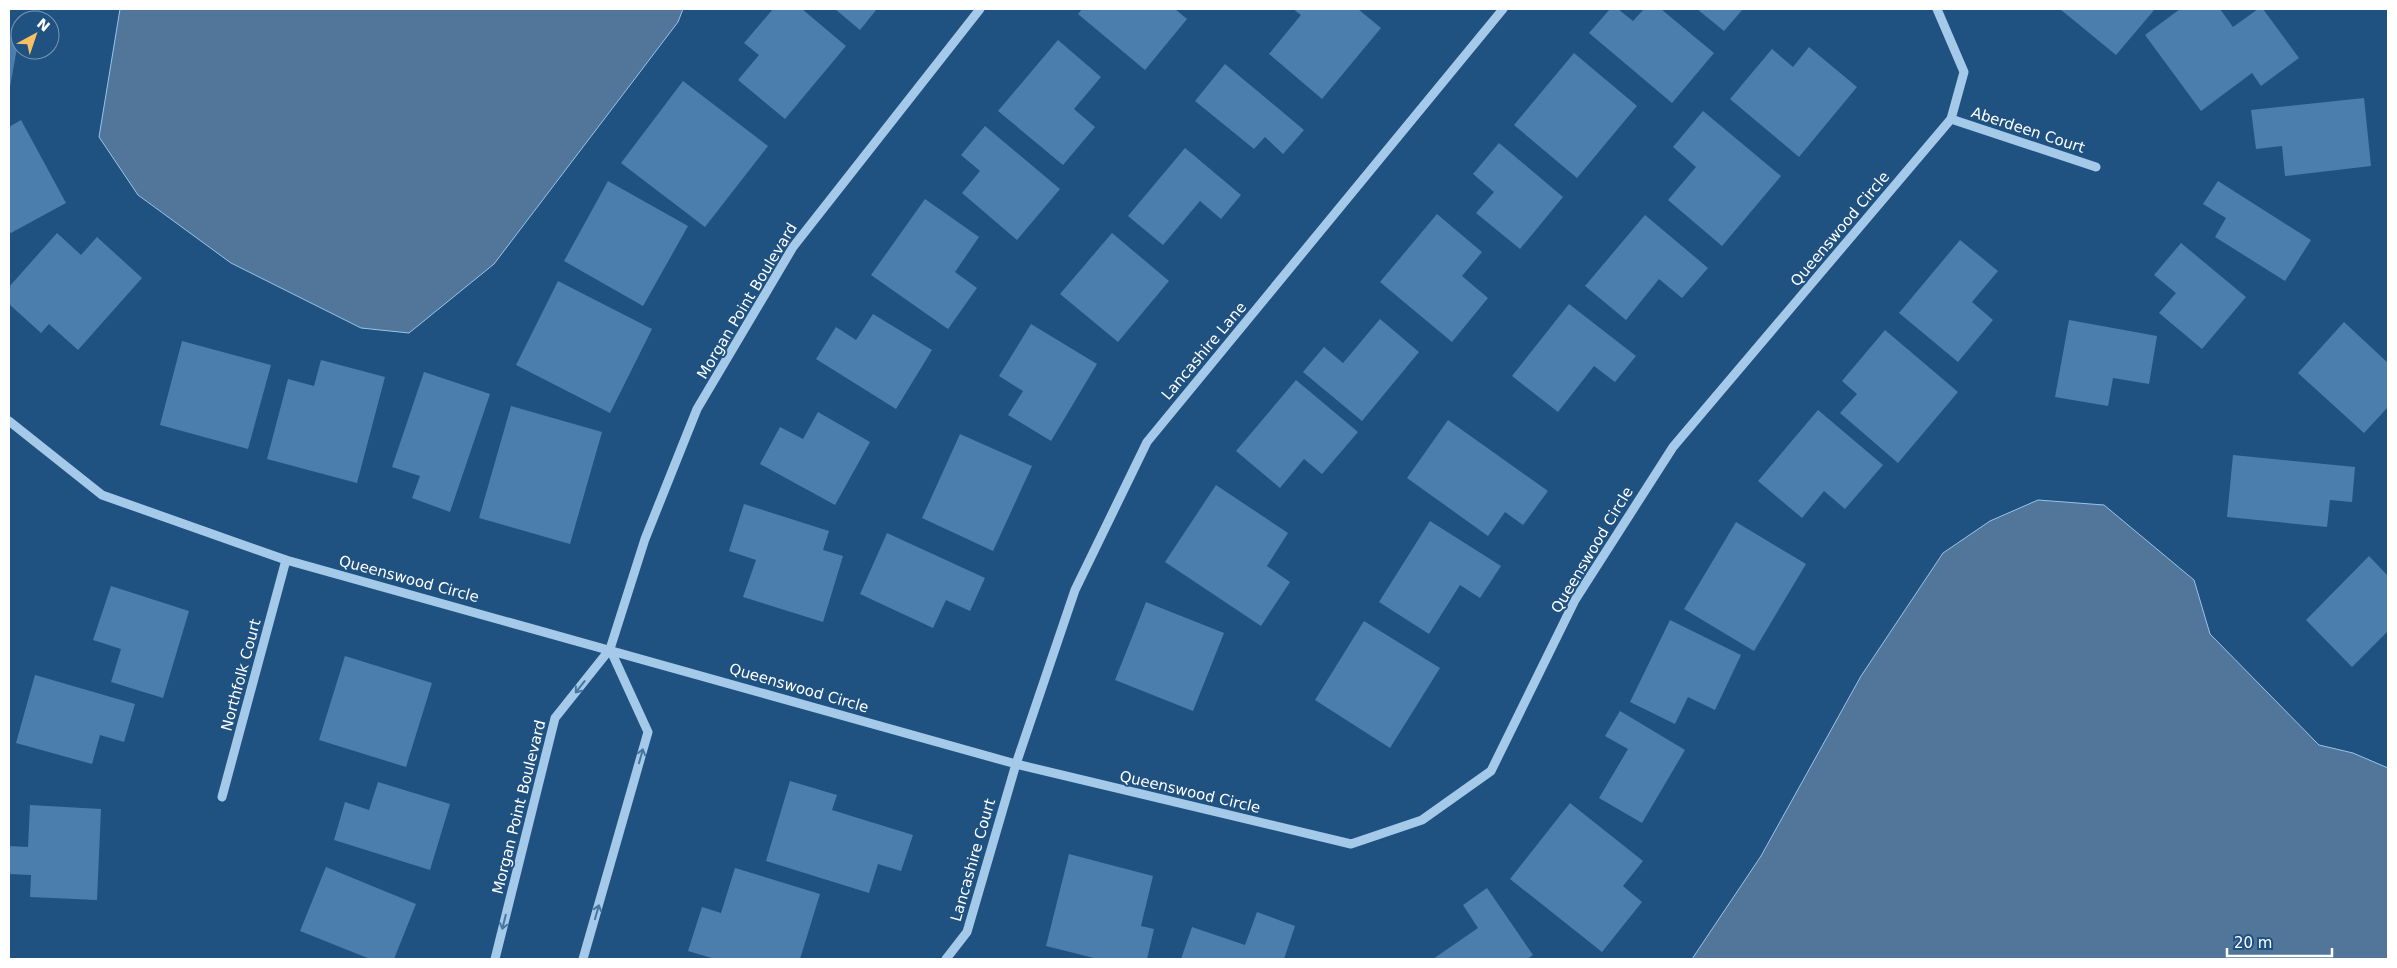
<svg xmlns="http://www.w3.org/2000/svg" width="2397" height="968" font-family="'DejaVu Sans',sans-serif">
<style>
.water{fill:#517699;stroke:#97c5ea}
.building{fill:#4b7eac}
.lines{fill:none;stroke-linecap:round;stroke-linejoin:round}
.minor{stroke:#a4c9e9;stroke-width:9}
.oneway{stroke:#4776a0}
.labels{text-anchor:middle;stroke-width:4;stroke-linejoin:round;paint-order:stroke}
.street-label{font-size:15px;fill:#fff;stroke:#1f5281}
</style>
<rect width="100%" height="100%" fill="#1f5281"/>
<g class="water">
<polygon points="120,9 683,9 678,22 494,264 409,333 361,328 231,263 138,195 99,137"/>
<polygon points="2038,500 2104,505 2194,580 2210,634 2319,745 2353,753 2388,768 2388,959 1692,959 1761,856 1861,676 1943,553 1990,521"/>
</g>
<g class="building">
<polygon points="773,9 802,9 846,46 785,119 738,80 759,55 744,43"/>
<polygon points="835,9 877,9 860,30"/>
<polygon points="1082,9 1175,9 1187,19 1145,70 1078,14"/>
<polygon points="1293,9 1358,9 1381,28 1322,99 1269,54 1301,15"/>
<polygon points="1610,9 1618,9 1633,21 1644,9 1661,9 1714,53 1672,103 1589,33"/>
<polygon points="1697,9 1743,9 1724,31"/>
<polygon points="2060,9 2155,9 2116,55"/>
<polygon points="2180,9 2220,9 2233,27 2258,9 2263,9 2299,58 2261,86 2252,73 2201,111 2145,35"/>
<polygon points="9,36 19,37 10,87 9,87"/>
<polygon points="1058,40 1101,77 1074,109 1095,127 1063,165 998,111"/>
<polygon points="1809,47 1857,87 1799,157 1730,99 1772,49 1793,67"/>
<polygon points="1574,53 1637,106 1577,178 1514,125"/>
<polygon points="1225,64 1304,130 1283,154 1265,137 1254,149 1195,101"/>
<polygon points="683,81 768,146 705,227 621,163"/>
<polygon points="2364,98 2371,166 2285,176 2282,146 2256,149 2251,110"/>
<polygon points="1703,111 1781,176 1722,246 1668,200 1696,167 1673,147"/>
<polygon points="21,120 66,203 9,234 9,127"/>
<polygon points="985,126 1060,189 1017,240 962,193 980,171 961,155"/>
<polygon points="1499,143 1563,197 1520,249 1476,213 1494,192 1473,174"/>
<polygon points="1185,148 1241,195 1221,219 1200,201 1163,245 1128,216"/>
<polygon points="608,181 688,226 643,306 564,261"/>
<polygon points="2218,181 2311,240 2285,281 2215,237 2226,218 2203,204"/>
<polygon points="925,199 979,237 955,272 977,288 948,329 871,275"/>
<polygon points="1437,214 1482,252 1462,276 1488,298 1452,342 1380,282"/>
<polygon points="1645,215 1708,268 1682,298 1659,279 1626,320 1585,286"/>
<polygon points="57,233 81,255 97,237 142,278 78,350 49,324 41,333 9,304 9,287"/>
<polygon points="1112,233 1169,281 1118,342 1060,294"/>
<polygon points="1960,240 1998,271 1972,302 1993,320 1958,362 1899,313"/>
<polygon points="2181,243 2246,297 2202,349 2159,313 2176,293 2154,275"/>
<polygon points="558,281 652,329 610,413 516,365"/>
<polygon points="1569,304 1636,356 1615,382 1594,366 1558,412 1512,376"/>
<polygon points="873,314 932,350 896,409 816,359 836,327 856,340"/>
<polygon points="1380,319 1419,352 1362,421 1303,372 1324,347 1343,363"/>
<polygon points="2069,320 2157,336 2149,384 2113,378 2108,406 2055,397"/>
<polygon points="2344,322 2388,363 2388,407 2364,433 2298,373"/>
<polygon points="1031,324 1097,364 1051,441 1008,415 1023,391 999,376"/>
<polygon points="1885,330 1958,392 1898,463 1840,413 1857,394 1842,381"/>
<polygon points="182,341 271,365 248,449 160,425"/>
<polygon points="321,360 385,377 357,483 267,459 288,379 314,386"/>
<polygon points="424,372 490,394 450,512 412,498 420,476 392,467"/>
<polygon points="1296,380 1358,432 1322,474 1304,459 1280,488 1236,451"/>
<polygon points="511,406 602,432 570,544 479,518"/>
<polygon points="1818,410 1883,465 1845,509 1824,491 1802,518 1758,481"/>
<polygon points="818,412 870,442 835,505 760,464 780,427 803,439"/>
<polygon points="1448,420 1548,491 1523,525 1505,512 1488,536 1407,478"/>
<polygon points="960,434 1032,466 993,551 922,518"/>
<polygon points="2233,455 2355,467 2352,502 2330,500 2327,527 2227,517"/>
<polygon points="1216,485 1288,533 1267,566 1290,582 1261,626 1165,562"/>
<polygon points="744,504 829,531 823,550 843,556 823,622 743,597 756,560 729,551"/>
<polygon points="1430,521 1501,566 1480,598 1460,585 1429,634 1379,602"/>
<polygon points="1736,522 1806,564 1754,651 1684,609"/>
<polygon points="887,533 985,578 970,611 946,600 933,628 860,594"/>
<polygon points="2369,556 2388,576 2388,631 2352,667 2306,620"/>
<polygon points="111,586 189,611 163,698 111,682 121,649 93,640"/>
<polygon points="1146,602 1224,633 1193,711 1115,680"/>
<polygon points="1670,620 1741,655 1715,710 1688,697 1675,724 1630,702"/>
<polygon points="1364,621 1440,668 1390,748 1315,700"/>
<polygon points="345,656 432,683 406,767 319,740"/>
<polygon points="35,675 135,704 124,742 100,735 92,764 16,743"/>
<polygon points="1620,711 1685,750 1642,823 1599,798 1628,749 1605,736"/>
<polygon points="790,781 837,795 832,810 913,835 901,871 878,864 869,893 766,861"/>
<polygon points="378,782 450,804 430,870 334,840 345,802 369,810"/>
<polygon points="1570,803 1643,861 1623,886 1642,902 1602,952 1510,879"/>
<polygon points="30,805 101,809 97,900 30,897 31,875 9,874 9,846 28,847"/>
<polygon points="1069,854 1153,876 1141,926 1154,929 1147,959 1098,959 1046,946"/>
<polygon points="326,867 416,904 394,959 370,959 300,931"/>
<polygon points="735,868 820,894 800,959 715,959 688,951 702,907 721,913"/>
<polygon points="1487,888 1533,955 1527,959 1433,959 1478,928 1463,905"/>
<polygon points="1257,912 1295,926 1284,959 1181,959 1192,927 1245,945"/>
</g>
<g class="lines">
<g class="minor">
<polyline points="1951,119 2096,167"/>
<polyline points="9,421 102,495 286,560 1016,764 1351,844 1422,820 1491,771 1575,600 1673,447 1951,119 1964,72 1937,9"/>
<polyline points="222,797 286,560"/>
<polyline points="495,959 555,718 610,649 645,539 697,409 793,247 980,9"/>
<polyline points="583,959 648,732 610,649"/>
<polyline points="946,959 967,932 1016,764 1075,590 1147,442 1503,9"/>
</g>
</g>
<defs><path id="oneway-shaft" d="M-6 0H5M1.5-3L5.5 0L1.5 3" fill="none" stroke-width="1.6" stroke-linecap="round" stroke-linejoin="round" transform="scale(1.25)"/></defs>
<g class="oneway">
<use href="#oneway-shaft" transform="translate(580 687) rotate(128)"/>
<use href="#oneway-shaft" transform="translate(641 756) rotate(-74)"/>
<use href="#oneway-shaft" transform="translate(597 912) rotate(-74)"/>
<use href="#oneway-shaft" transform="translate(504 922) rotate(104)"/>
</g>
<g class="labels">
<g class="street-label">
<text transform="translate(2028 130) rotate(18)" y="5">Aberdeen Court</text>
<text transform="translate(1840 229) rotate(-50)" y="5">Queenswood Circle</text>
<text transform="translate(747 301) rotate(-59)" y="5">Morgan Point Boulevard</text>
<text transform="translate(1204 351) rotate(-50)" y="5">Lancashire Lane</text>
<text transform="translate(1592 550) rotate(-59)" y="5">Queenswood Circle</text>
<text transform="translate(409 579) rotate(15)" y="5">Queenswood Circle</text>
<text transform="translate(241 675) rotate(-75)" y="5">Northfolk Court</text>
<text transform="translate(799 688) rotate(16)" y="5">Queenswood Circle</text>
<text transform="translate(1190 792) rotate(13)" y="5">Queenswood Circle</text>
<text transform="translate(519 807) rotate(-76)" y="5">Morgan Point Boulevard</text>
<text transform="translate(973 860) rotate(-74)" y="5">Lancashire Court</text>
</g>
</g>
<rect width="2397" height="968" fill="none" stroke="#ffffff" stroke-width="20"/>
<g transform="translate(35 35) rotate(40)"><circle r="24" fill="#1f5281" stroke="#7997b3"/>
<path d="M0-4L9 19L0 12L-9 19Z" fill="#f7c063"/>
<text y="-8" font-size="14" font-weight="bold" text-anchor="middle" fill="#ffffff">N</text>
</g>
<path d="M2227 948v8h105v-8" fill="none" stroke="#ffffff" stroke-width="2.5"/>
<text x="2234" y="948" font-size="15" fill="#ffffff" stroke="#1f5281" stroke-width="4" paint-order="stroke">20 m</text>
</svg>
